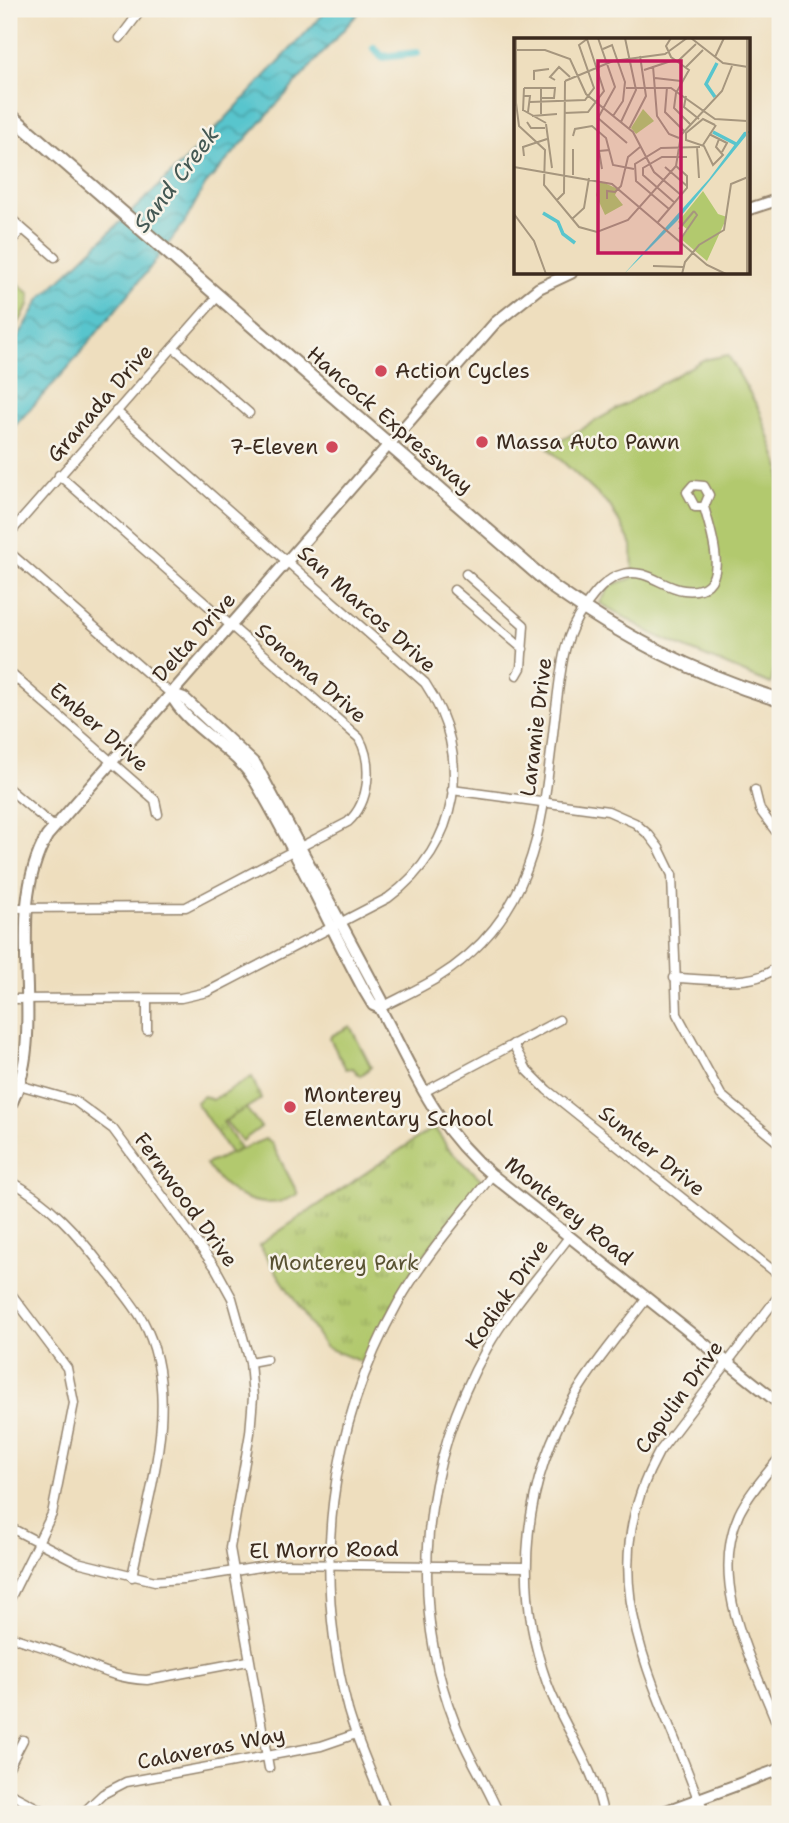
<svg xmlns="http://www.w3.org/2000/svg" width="789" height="1823" font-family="'Shantell Sans',sans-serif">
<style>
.green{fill:#b2c96e;stroke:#767a46;stroke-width:2}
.park{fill:url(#park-tufts);stroke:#767a46;stroke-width:2}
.water{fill:url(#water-waves);stroke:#4a7876;stroke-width:2}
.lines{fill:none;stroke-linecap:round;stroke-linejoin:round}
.canal{stroke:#58c5cd;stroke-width:8}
.street-casing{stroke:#94846e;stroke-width:11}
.secondary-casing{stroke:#94846e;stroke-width:14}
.primary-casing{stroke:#94846e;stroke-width:16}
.street{stroke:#fff;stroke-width:8}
.secondary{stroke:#fff;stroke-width:10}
.primary{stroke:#fff;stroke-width:12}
.poi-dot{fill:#d1495b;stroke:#f7f3e8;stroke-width:2.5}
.labels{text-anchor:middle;stroke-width:5;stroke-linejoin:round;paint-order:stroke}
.poi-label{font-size:21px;fill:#3b2a1e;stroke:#f7f3e8;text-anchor:start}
.street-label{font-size:21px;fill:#3b2a1e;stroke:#f7f3e8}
.park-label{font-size:21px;fill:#595232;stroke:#f7f3e8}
.water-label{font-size:23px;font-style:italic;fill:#445853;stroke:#f7f3e8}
.inset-river{fill:none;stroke:#58c5cd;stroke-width:3.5}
.inset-road{fill:none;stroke:#a6967e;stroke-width:2}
.view{fill:#c2185b;fill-opacity:0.15;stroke:#c2185b;stroke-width:3.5}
.inset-edge{fill:none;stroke:#3b2a1e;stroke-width:3.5}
</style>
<defs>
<pattern id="park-tufts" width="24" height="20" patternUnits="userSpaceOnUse" patternTransform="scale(1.75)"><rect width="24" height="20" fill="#b2c96e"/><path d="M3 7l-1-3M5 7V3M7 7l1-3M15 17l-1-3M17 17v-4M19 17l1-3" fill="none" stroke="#92a35a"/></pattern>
<pattern id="water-waves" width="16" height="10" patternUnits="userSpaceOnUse" patternTransform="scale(1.75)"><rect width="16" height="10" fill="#58c5cd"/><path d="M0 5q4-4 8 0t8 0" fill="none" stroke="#4aa0a6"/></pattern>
</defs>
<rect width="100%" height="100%" fill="#f7f3e8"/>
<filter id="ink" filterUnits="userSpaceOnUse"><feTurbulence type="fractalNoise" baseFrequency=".0143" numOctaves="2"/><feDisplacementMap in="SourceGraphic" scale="14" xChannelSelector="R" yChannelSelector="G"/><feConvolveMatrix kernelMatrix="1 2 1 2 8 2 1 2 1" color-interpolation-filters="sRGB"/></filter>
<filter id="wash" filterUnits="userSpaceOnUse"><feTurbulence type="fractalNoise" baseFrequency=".00686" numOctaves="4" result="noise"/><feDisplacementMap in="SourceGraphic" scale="28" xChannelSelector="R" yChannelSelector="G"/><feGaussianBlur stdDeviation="1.57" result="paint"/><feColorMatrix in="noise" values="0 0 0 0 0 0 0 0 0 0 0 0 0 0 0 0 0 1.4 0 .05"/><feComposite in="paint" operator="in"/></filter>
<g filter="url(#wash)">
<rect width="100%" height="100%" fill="#eedebe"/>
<g class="green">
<polygon points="9,276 30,294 29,305 9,340"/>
<polygon points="728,355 760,411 780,468 780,645 771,684 657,636 600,603 611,585 633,578 632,545 610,506 548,448 703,360"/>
<polygon points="350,1026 371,1067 360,1076 353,1068 346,1069 330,1039 331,1036"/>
<polygon points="245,1107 261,1127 242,1141 225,1121"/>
<path d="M265 1139 271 1142 298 1194C262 1216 226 1194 206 1164Z"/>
</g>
<g class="park">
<polygon points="252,1077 261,1099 223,1122 240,1148 231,1154 196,1102 204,1096 212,1100"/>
<polygon points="434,1127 449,1149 481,1179 480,1183 412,1271 364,1363 325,1347 259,1245"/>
</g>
<polygon class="water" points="328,9 362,9 205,185 185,222 146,273 67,369 9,432 9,354 40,299 196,150"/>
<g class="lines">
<polyline class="canal" points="374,48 382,57 417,53"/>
</g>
</g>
<g filter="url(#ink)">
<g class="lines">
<defs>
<g id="street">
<polyline points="120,38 142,9"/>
<polyline points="9,217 55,257"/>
<polyline points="9,244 22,229"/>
<polyline points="173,347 249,413"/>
<polyline points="9,534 218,296"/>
<polyline points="9,552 170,693"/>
<polyline points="466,574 524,625 521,668 517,675"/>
<polyline points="454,590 523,649"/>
<polyline points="9,672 155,800 158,814"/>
<polyline points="9,789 54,827"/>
<polyline points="452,790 608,811 635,823 649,835 659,848 672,875 677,1014 721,1095 780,1144"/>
<polyline points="755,790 760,810 780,837"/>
<path d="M9 908 186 907 348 822C370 802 373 763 359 738L59 475"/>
<path d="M674 978C706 978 759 990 780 963"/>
<path d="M9 999 181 998 207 992 388 898C460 845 474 756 425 683L116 411"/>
<polyline points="147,999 147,1030"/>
<path d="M380 1008C399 998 419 989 437 978 540 914 543 817 556 708 561 672 562 638 584 608 594 594 606 578 623 574 647 568 663 588 684 590 735 596 711 532 704 507H695L687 492 693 485 704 486 709 495 704 507"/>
<polyline points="513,1044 527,1070 547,1090 780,1276"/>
<polyline points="19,1085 75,1101 113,1129 215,1267 232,1298 250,1362 253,1397 250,1433 230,1548 269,1768"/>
<polyline points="424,1092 559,1020"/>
<path d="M9 1180C49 1202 78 1234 105 1270 118 1286 133 1303 143 1321 184 1398 147 1497 132 1577"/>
<polyline points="9,1291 67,1368 74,1403 52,1514 9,1601"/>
<polyline points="250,1362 266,1359"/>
<path d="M780 1457C766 1475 749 1493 739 1514 707 1586 755 1665 780 1732"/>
<polyline points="9,1527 77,1562 155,1581 183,1579 279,1564 526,1567"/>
<path d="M9 1636C26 1642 45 1647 62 1654 92 1666 114 1679 147 1680L248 1661"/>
<polyline points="9,1767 23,1740"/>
<polyline points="9,1793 49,1814"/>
<path d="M698 1799C654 1678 589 1579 659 1452L780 1294"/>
<polyline points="82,1814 103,1794 126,1782 321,1746 356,1734"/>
<path d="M387 1814C375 1779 358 1745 348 1710 312 1572 328 1428 398 1303 424 1257 460 1217 492 1175"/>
<path d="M499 1814C486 1783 467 1755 455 1723 407 1601 423 1461 487 1348 510 1308 542 1273 569 1237"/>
<path d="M603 1814C595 1767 563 1727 547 1683 512 1586 523 1479 577 1392 597 1359 624 1329 647 1298"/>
</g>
<g id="secondary">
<polyline points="749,209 780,199"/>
<path d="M170 693 184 698 256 765 382 1000 380 1008C414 1072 435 1127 492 1175L780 1404"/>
<path d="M170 693C188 729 233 746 255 781 295 847 327 922 364 990L373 1005 380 1008"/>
<path d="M9 1108C52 1030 0 918 47 836L495 323 539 288 571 273"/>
<polyline points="698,1799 704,1814"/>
<polyline points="658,1814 780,1769"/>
</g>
<path id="primary" d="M9 114 554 588C624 638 698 675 780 700"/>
</defs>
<use href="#street" class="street-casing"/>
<use href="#secondary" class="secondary-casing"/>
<use href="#primary" class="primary-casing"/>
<use href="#street" class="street"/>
<use href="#secondary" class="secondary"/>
<use href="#primary" class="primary"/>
</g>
</g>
<g class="poi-dot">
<circle cx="381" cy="371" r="7"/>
<circle cx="482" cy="442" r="7"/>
<circle cx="332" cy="447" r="7"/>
<circle cx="290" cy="1107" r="7"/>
</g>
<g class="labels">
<g class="poi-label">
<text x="395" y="378">Action Cycles</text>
<text x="496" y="449">Massa Auto Pawn</text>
<text x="318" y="454" text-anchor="end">7-Eleven</text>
<text x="304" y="1102">Monterey<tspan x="304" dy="24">Elementary School</tspan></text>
</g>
<g class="street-label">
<text transform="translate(100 403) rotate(-49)" y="7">Granada Drive</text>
<text transform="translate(390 420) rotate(41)" y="7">Hancock Expressway</text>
<text transform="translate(367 609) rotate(42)" y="7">San Marcos Drive</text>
<text transform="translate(194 637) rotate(-48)" y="7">Delta Drive</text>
<text transform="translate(311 673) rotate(41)" y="7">Sonoma Drive</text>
<text transform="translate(99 727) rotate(41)" y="7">Ember Drive</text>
<text transform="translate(536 727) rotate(-83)" y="7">Laramie Drive</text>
<text transform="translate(652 1151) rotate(39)" y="7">Sumter Drive</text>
<text transform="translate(186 1200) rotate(54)" y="7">Fernwood Drive</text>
<text transform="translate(569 1211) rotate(39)" y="7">Monterey Road</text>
<text transform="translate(507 1294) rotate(-55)" y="7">Kodiak Drive</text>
<text transform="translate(679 1397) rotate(-54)" y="7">Capulin Drive</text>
<text transform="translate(324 1550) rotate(-1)" y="7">El Morro Road</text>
<text transform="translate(211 1748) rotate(-11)" y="7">Calaveras Way</text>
</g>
<g class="park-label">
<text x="344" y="1270">Monterey Park</text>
</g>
<g class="water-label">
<text transform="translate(176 179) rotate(-53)" y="8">Sand Creek</text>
</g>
</g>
<g transform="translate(514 38)">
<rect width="236" height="236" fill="#eedebe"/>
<path d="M86 143 104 151 101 157 109 167 91 177 82 157ZM189 153 204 176 213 179 193 223 167 201 174 192 164 184Z" fill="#b2c96e"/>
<path d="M129 71 140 83 122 96 117 90Z" fill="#b2c96e"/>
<path d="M236 93 163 183 110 236 195 141 230 94Z" fill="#58c5cd"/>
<path class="inset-river" d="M201 59 192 46 203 25M199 94 222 106M29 175 44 184 49 196 61 205"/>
<path class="inset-road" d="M84 0 101 49 84 80 113 105M157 0 152 8 157 19 175 32 162 55 160 70 177 87M177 0 209 25 234 29M89 11 98 7 111 44 109 63 99 78M1 12H31L56 21 72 56 119 94 140 134 167 157M201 19 210 0M163 24 182 6M139 28 143 78 155 96 165 100M172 29 189 12M130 32 160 22M141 40 167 43M20 42V33L35 31M41 42 36 39 45 29 56 39M51 43 99 23 151 16 173 0M153 49 151 74 170 93M10 50H41L40 60H27M112 50H157L201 81 233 83M9 58H16L14 74M172 58 170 69 185 81M16 64 71 62 80 50 65 7 73 1M2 65 5 88 31 112 30 147 65 189 83 194 114 182 162 128 167 97 208 53 218 28M2 68V0M9 72 32 85M9 73 10 50M50 75 74 74 90 53 73 1M27 76V50M18 78 43 76M13 84 17 90H31M107 84 122 52 111 0M32 86 38 130M201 87 189 81 172 95V102L190 108 199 127 209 117 202 109 205 101M115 91 132 58 126 18M195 96 213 105 208 114M59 98 61 91 78 88 92 100 99 127 120 131M189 107 202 87M183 109 185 140M10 118 9 109 33 101M0 129 98 146 193 227 212 236M151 129 173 148M88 131 85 113 96 112M59 137V111M93 161V153L101 154 107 148 114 119 126 109M43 162 50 155 51 43M161 165 129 137V130L148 119H173M155 171 122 143 121 126 147 110 186 109M0 176 20 203 32 236M58 181 70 170 75 140M144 184 173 150V138L162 128M165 191 180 173M166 202 183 177 180 173M139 228 169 229M168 236 171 224 185 207 210 192 217 146 234 139M233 236V0"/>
<path class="view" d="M84 23H167V215H84Z"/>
<rect width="236" height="236" class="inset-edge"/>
</g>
<rect width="789" height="1823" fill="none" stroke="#f7f3e8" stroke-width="35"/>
</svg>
